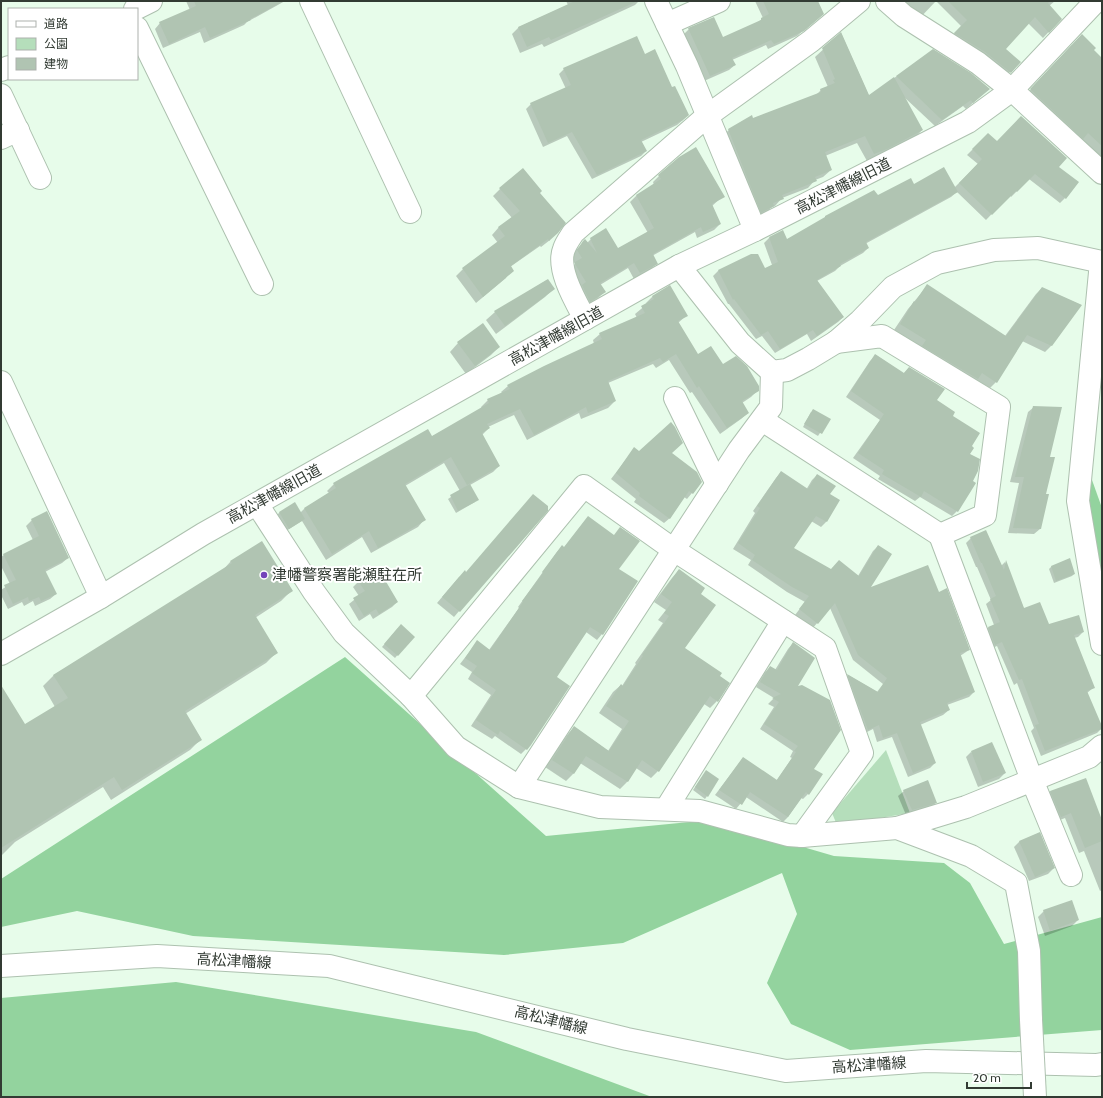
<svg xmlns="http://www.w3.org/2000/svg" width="1103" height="1098" font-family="Cabin,'Noto Sans JP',sans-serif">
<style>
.green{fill:#b5debb}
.forest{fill:#93d39e}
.shadow{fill:#0003}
.building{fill:#b0c4b2}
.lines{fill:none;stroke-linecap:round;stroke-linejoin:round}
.minor-casing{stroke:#adc1af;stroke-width:24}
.major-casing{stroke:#adc1af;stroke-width:24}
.minor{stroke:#fff;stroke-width:22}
.major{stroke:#fff;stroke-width:22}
.minor-bridge-casing{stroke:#adc1af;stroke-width:24;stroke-linecap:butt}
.minor-bridge{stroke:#fff;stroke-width:22}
.poi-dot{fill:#7442ba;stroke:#fff;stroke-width:1.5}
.labels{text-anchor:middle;stroke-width:4;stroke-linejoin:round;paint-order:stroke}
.street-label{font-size:15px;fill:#323b33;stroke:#fff}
.poi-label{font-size:15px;fill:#323b33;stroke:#fff;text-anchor:start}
</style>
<rect width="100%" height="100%" fill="#e7fcea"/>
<polygon class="green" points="886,750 910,813 837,825 832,813"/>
<g class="forest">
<polygon points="1092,480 1102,508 1102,601 1087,504"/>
<polygon points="345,657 546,836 710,820 834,856 944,863 970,883 1004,944 1102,917 1102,1030 850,1050 791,1024 767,983 797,914 782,873 623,943 504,955 193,936 77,911 1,927 1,879"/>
<polygon points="176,982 476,1032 652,1097 1,1097 1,998"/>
</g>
<g class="shadow">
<polygon points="186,1 285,1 247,22 244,25 204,43 200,32 163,48 155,29 160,23 190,10"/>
<polygon points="566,1 639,1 635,5 544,47 542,44 520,53 512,34 519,27 568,5"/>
<polygon points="755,1 817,1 817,19 797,36 768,49 766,45 732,60 735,65 729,70 704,81 684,34 689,29 723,38 757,23 763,18"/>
<polygon points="897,1 936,1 918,20"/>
<polygon points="936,1 1055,1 1049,6 1061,19 1043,38 1028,23 1005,49 1019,63 1004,78 949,39 961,26"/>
<polygon points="841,33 869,96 897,76 982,95 966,109 963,106 935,126 904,97 922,130 915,138 879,156 867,161 857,143 825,156 831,170 823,177 815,180 808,188 782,198 775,206 771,208 766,213 754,219 721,137 729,130 752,119 816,95 821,90 828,87 815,57"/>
<polygon points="1072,45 1092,50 1102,59 1102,160 1021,100"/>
<polygon points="644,55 683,120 677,125 641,142 646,151 641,156 592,179 567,136 543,147 526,109 531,104 566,89 559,74 564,69"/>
<polygon points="988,134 997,143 1058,167 1065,198 1060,203 1029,179 1011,197 1010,195 986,220 957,192 951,197 865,244 868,248 863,253 840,266 835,271 817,281 843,317 838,322 811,341 807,334 775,353 762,336 756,339 729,304 728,304 713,276 718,271 752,255 765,269 772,265 764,243 769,238 786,240 877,197 914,185 954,188 978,164 967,155"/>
<polygon points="659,176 723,196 712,206 720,224 714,230 697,238 695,232 652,256 656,264 650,270 634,279 628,268 600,285 604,292 598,298 584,307 569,270 575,264 571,257 577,249 585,241 587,243 591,239 618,249 648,233 630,202 636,196 654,185 653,182"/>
<polygon points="500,189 539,193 550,240 541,247 540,246 510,267 506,278 476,303 456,276 463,269 498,243 492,235 499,227 512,218 493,196"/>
<polygon points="547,280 553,289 545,297 496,334 486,320 495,312"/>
<polygon points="927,286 1005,336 1036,294 1042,288 1081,305 1051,346 1045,352 1022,341 996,382 990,388 976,380 971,385 921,347 894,330 908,309"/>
<polygon points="653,296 687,315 678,323 698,356 722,366 758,390 751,397 742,403 748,413 741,419 720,434 692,392 690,393 669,360 656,368 653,364 608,383 615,401 608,408 581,419 579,413 527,440 514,415 488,427 489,428 482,435 499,466 493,472 470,485 475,502 456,513 448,499 460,491 444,463 405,486 424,520 418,527 371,553 362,537 326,560 302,521 286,531 277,515 280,512 300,513 304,509 329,493 327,491 334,484 431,437 482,409 481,407 488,400 502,393 501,392 508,386 594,344 593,340 600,334 637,318 635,314 647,304 646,303"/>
<polygon points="458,343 499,347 491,355 466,374 450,352"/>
<polygon points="876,355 903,374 909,368 936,400 952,416 970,447 968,454 971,481 974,483 957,511 952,516 920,497 915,501 878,479 880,476 853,458 880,420 846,397 870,361"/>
<polygon points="1034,407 1049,458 1040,529 1034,534 1008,533 1019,483 1010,482 1028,412"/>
<polygon points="811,412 829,419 818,436 803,427"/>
<polygon points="634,449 639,452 671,453 701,482 687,499 684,497 670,518 664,523 634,502 636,499 611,479"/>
<polygon points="781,472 806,490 812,480 817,475 829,494 826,522 821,527 811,521 793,549 831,570 858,576 873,551 878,546 869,589 938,593 969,650 960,656 974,692 969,697 947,705 949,710 943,715 920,725 935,763 930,768 908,777 892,737 877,742 873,729 863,734 843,680 848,675 877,692 883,684 853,660 830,608 812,629 795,615 805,602 787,592 748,565 751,560 733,549 755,513 753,511 776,478"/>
<polygon points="588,517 617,569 602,634 597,640 586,632 556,677 530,745 521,754 495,736 492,739 471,726 491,695 468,679 472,672 460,664 477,642 489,650 519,608 518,607 557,552 562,547 564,548"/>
<polygon points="32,520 68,558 62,563 45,572 56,594 50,599 35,606 33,601 24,606 22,602 8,609 1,595 1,590 10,584 1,566 1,557 4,555 33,540 26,526"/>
<polygon points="971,538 1001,566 1005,562 1024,609 1048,626 1083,632 1078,637 1074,638 1093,688 1087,693 1102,728 1097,733 1041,756 1031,731 1034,728 1017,683 1014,685 997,646 990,649 984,633 988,628 994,625 986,604 991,600 977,567 976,567 966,543"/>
<polygon points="517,544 454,617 437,603 459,577"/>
<polygon points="231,561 292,590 281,601 255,618 277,652 266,663 185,714 201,739 190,750 111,800 103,787 15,842 1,856 1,701 25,726 55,707 43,686 54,675 222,571"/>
<polygon points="1052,566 1074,574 1072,576 1054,583 1049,569"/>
<polygon points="679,570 699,594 683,649 717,701 710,708 704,704 658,771 651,778 636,768 627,782 620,789 580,763 573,774 566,781 545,767 567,735 574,727 608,751 622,729 599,713 613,692 621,685 622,686 636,664 635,663 663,623 658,620 666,610 654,602 672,578"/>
<polygon points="359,581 397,602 392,607 373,619 370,614 359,621 349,604 359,596 353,587"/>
<polygon points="398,628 413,637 395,658 382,647"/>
<polygon points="793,643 796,689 813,769 808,794 803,799 801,798 788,817 783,822 746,797 736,809 715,795 743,758 776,781 792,758 790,757 793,751 760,729 774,707 768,704 774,698 756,687 765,672 770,667 775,670 788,649"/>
<polygon points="971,752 1005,773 999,779 978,787 966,757"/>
<polygon points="704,774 718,780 705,799 693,790"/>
<polygon points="904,791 936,802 931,808 906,815 898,796"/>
<polygon points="1050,791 1102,821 1102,890 1100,891 1084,851 1079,853 1065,818 1055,822 1045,797"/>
<polygon points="1039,833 1054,868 1048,874 1029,881 1014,847 1019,842"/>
<polygon points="1044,911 1078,920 1072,926 1045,936 1038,917"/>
</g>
<g class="building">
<polygon points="194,1 284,1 250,19 251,20 210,38 205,27 169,44 159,22 196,6"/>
<polygon points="575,1 638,1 551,40 549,37 527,47 518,27"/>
<polygon points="763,1 818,1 824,14 804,31 774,44 771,40 732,58 736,65 710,76 688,28 714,17 723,37 761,20 761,18 769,14"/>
<polygon points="948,1 1050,1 1048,3 1062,19 1049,33 1035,17 1006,49 1021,62 1011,73 985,52 954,33 967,20"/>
<polygon points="841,32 869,95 894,77 923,130 887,149 874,154 865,136 825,152 832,170 815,177 817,181 782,195 784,199 773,203 774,206 761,213 728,129 752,115 753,118 821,92 820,89 835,83 833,80 835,79 822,48"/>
<polygon points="1082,34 1096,48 1094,50 1102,58 1102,146 1088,133 1083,139 1030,89"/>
<polygon points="637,36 645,54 655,49 672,87 675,86 689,115 683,120 641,140 647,151 597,175 572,132 548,143 530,103 571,85 563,68"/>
<polygon points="933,49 971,73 990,89 973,103 971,100 942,120 896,76"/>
<polygon points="1021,116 1067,158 1059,167 1079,182 1066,199 1035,174 1017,192 1016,191 992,215 959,183 982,159 972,149 988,133 997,141"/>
<polygon points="696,147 725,197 712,204 721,224 703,232 701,227 653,254 658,264 640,273 634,263 600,283 606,292 590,302 582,285 586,282 575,264 575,262 582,258 577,250 583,241 585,239 597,253 590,238 606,228 618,248 654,228 636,195 661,179 658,175 679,157"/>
<polygon points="944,167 958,192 866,242 869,248 840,264 841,266 817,280 844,317 817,336 813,330 780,349 768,331 761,335 734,299 733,300 718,270 751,254 758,254 765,268 778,262 769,237 783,230 787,239 825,217 825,216 874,190 878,195 911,178 914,184"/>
<polygon points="523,168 542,191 540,193 566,223 558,233 549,241 548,239 511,266 514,271 483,297 462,268 505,236 498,227 520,211 499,188"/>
<polygon points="548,279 555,289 505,326 494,311"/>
<polygon points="927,284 1006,336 1042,287 1082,305 1052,346 1027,335 997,383 982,373 978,379 922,346 926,340 900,324 914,301 915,302"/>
<polygon points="670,285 688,316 678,321 698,354 711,346 723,364 736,356 747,366 759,386 759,391 742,401 749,413 727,428 699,386 697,388 676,354 663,362 660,358 608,381 616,401 588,413 586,407 534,435 520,409 487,424 490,428 482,433 500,466 467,485 451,457 405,484 426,520 378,548 369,531 332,554 304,508 336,488 333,483 428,429 432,436 489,403 487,399 510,389 507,385 544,366 602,339 599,333 645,313 641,306 654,299 652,296"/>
<polygon points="483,323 500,347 475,366 457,342"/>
<polygon points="875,354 904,373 909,367 945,389 937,400 955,412 953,416 980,433 972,446 974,448 970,454 980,459 978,471 973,481 976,483 958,512 924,491 921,497 882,474 884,470 858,453 884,414 851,391"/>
<polygon points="1033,406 1062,407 1050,457 1055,457 1046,494 1049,494 1041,529 1013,528 1024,477 1015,477"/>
<polygon points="813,409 831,419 822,434 804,424"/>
<polygon points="671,422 675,427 683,443 672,453 697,472 702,482 693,494 689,491 670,519 639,496 640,493 616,473 634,447 639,451"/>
<polygon points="781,471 808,489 817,474 836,486 830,494 840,500 827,522 816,516 794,548 831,569 839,560 859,576 878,545 892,554 871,587 928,565 939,592 947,588 970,650 960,653 975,692 947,703 950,710 920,722 936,763 913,773 897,733 883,738 879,725 868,730 847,674 878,692 887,678 858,655 835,603 818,624 799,609 809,596 792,587 752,560 755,555 738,543 760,508 757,506"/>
<polygon points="470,484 479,500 458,511 450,495"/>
<polygon points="533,494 548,506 548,511 460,612 442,597 465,570 466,572"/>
<polygon points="295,502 305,519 289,529 279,512"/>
<polygon points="47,511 69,558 45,570 57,594 41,601 39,597 29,601 28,597 13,604 4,585 16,580 3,554 39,536 31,519"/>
<polygon points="588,516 614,535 620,527 640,541 619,569 638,581 603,635 590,627 557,677 570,686 531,745 527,750 500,731 498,735 476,720 496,690 472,673 477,666 465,658 477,640 490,650 523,602 522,601 543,573 542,572 562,545 564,547"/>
<polygon points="986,530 1004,570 1006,560 1024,608 1040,602 1049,624 1079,615 1084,632 1074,635 1095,688 1087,691 1102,726 1102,729 1045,751 1035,725 1039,724 1022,679 1019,680 1002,642 995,645 988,627 1000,622 990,599 996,596 982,563 981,563 970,537"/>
<polygon points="262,541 293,591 255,615 278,653 185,711 202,740 122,790 114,777 1,848 1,685 25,724 68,698 53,675 232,563 230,561"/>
<polygon points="1070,558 1075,574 1056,581 1051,566"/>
<polygon points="378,568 398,602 379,614 376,609 364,616 353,598 365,591 358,581"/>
<polygon points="679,569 705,588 701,594 716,605 685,648 722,673 720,676 730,683 718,702 710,696 659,772 642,760 628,782 586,756 574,774 552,760 574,726 609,751 629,721 606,706 621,684 623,686 643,656 642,655 669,616 664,613 672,602 661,594"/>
<polygon points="401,624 415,637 398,656 384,644"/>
<polygon points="793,642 815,658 798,686 802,685 830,700 841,730 814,769 823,774 809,795 806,792 788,817 750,792 742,805 719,790 743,757 777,780 796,752 794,751 798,746 764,724 779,702 772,698 781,694 760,682 770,666 777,670"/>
<polygon points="992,742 1006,773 983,782 971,751"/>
<polygon points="706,770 719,779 708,797 695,787"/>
<polygon points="1086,778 1102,820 1102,841 1085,848 1071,813 1061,817 1050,791"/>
<polygon points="928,780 937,803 912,810 903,790"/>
<polygon points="1040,832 1055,868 1035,877 1019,841"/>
<polygon points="1072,900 1079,920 1050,931 1043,910"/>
</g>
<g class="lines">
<defs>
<g id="minor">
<polyline points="311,1 410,212"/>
<polyline points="656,1 687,66 755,230"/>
<polyline points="887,1 904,16 978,63 1012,90 1102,173"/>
<polyline points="135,9 151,1"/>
<polyline points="667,24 719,1"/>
<polyline points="137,28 262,284"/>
<polyline points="1,70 9,67"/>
<polyline points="1,95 40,178"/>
<polyline points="1,138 18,130"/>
<polyline points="1101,262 1078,501 1102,644"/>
<polyline points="679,266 740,343 772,372 787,370 808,359 836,342 860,321 893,287 937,263 994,250 1038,248 1102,262"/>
<path d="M585 319C576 302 556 269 564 249 566 243 570 238 573 233L707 116 811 41 859 1"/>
<polyline points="836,342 882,336 999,407 985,515 940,535 1032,780 1071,875"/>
<polyline points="1,382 101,597"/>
<polyline points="675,398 717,484"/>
<polyline points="762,420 940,535"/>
<polyline points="257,504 314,592 344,633 411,696 456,747 519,787 600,807 700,811 788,835 802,836 897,828 971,856 1016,883 1029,951 1031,1020"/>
<polyline points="1,654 101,597 203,534 679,266 755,230 968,122 1012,90 1096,1"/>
<polyline points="411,696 584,486 674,550 825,648 862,753 802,836"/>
<polyline points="519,787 739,450 771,407 772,372"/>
<polyline points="666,809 783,621"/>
<polyline points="897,828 966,807 1089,757 1102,746"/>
</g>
<polyline id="major" points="1,966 157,956 329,966 627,1039 786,1071 926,1061 1096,1065 1102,1064"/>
</defs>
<use href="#minor" class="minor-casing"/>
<use href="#major" class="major-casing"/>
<use href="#minor" class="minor"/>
<use href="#major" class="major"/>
<defs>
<polyline id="minor-bridge" points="1031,1020 1035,1097"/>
</defs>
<use href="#minor-bridge" class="minor-bridge-casing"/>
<use href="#minor-bridge" class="minor-bridge"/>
</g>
<circle class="poi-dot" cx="264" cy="575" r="4"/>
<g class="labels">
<g class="street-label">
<text transform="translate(843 186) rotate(-27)" y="5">高松津幡線旧道</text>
<text transform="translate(556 336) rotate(-29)" y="5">高松津幡線旧道</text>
<text transform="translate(274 494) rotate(-29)" y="5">高松津幡線旧道</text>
<text transform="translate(234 961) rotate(3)" y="5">高松津幡線</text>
<text transform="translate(551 1020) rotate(14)" y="5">高松津幡線</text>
<text transform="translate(869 1065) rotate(-4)" y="5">高松津幡線</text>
</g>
<g class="poi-label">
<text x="272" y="580">津幡警察署能瀬駐在所</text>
</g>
</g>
<rect width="1103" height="1098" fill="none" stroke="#323b33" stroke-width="4"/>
<rect x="8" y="8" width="130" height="72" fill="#ffffff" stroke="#adb1ad"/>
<rect x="16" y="21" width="20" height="6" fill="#ffffff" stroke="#adb1ad"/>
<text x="44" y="28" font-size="12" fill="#323b33">道路</text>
<rect x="16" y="38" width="20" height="12" fill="#b5debb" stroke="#adb1ad"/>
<text x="44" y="48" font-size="12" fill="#323b33">公園</text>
<rect x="16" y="58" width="20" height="12" fill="#b0c4b2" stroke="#adb1ad"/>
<text x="44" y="68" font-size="12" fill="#323b33">建物</text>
<path d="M967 1082v6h64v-6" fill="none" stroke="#323b33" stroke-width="2"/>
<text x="973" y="1082" font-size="12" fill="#323b33" stroke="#ffffff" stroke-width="3" paint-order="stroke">20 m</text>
</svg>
